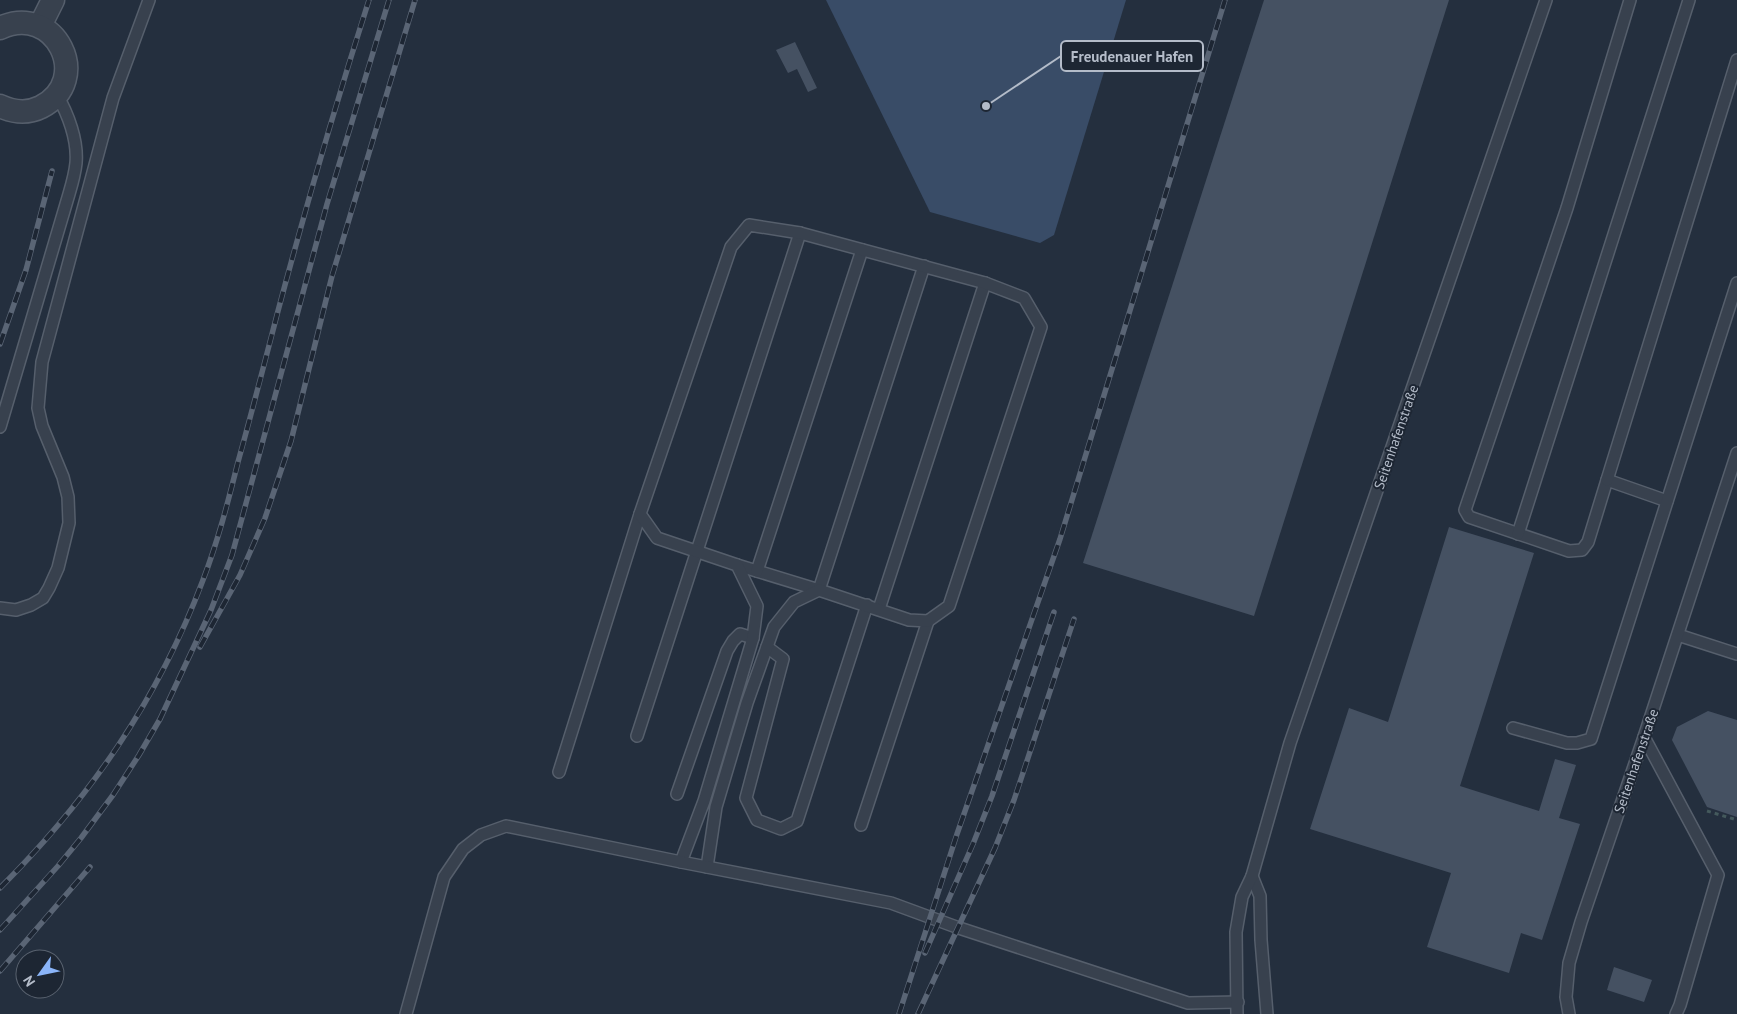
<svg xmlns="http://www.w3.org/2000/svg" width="1737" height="1014" font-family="'PT Sans',sans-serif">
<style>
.water{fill:#394c67}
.building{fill:#455162}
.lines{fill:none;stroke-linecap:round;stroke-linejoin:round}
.lane-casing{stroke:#565f6c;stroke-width:14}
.street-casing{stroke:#565f6c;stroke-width:25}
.path{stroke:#44595c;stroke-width:3;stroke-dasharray:4 4;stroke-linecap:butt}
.lane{stroke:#38414e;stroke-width:11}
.street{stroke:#38414e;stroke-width:22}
.rail-casing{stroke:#5a6575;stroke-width:5.5}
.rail{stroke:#1d2633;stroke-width:4;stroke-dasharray:11;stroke-linecap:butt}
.labels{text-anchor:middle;stroke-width:4;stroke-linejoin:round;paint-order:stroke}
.street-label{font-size:14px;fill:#b4bcc9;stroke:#1d2633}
.leader{fill:none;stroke:#b4bcc9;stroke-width:2}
.callout-dot{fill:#b4bcc9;stroke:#1d2633;stroke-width:2}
.callout{fill:#1d2633;stroke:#b4bcc9;stroke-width:2}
.callout-label{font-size:15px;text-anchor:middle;font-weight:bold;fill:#b4bcc9}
</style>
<rect width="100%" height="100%" fill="#242f3e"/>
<polygon class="water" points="826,0 1126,0 1054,235 1040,243 930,212"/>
<g class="building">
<polygon points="1264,0 1449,0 1254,616 1083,563"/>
<polygon points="795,42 817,88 808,92 797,69 788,73 776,50"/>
<polygon points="1449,527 1534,553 1460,786 1539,811 1555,759 1576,765 1559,818 1580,824 1542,940 1521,933 1509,973 1427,947 1451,873 1310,829 1349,708 1388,722"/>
<polygon points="1708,711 1737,720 1737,817 1707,807 1672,740 1677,727"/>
<polygon points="1614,967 1652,980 1644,1002 1607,990"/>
</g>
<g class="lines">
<defs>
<g id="lane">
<polyline points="1630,0 1567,208 1465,510 1469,517 1569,551 1582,550 1588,542 1607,480 1667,501"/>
<path d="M0 427 69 194C72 184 75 173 76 163 78 140 68 114 57 95"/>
<polyline points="1607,480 1737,60"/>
<polyline points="1518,534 1689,0"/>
<polyline points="737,565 819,590 924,266"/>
<polyline points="757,571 862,250"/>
<polyline points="0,608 16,610 31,605 43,598 49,588 58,568 69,523 68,497 63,477 42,426 38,408 42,362 113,98 149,0"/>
<polyline points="879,609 985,283"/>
<polyline points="1678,635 1737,654"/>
<polyline points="767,647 783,659 746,798 757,820 781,829 797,821 867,605"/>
<polyline points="1513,728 1567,743 1577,743 1591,739 1737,283"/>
<polyline points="637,736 800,233"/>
<polyline points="1644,737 1718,875 1680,1005 1676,1014"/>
<polyline points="559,772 640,514"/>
<polyline points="677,794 727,651 733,641 740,634 753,638"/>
<polyline points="861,825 928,621"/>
<polyline points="681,862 704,801 753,638 757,606 737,565 657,538 640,514 731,247 749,225 800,233 985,283 1024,298 1041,327 949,606 928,621 909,620 819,590 794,602 774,627 747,703 716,807 707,867"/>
<polyline points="1252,876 1260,896 1261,940 1267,1014"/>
<polyline points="406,1014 444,877 463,849 481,835 506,826 681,862 891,903 959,928 1188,1003 1238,1002"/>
<polyline points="1237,1014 1236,932 1242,897 1252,876 1290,743 1546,0"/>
<polyline points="1569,1014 1566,997 1569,963 1581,922 1644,737 1737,453"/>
</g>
<g id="street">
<polyline points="40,26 53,0"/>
<path d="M0 28C55 2 94 80 41 107 27 114 13 112 0 106"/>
</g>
</defs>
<use href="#lane" class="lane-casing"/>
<use href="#street" class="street-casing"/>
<polyline class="path" points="1707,811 1737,820"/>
<use href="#lane" class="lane"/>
<use href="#street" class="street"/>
<defs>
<g id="rail">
<polyline points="0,344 26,270 52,171"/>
<polyline points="200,647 240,575 265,518 291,441 332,276 415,0"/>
<path d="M0 888C90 798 158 700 203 580 218 541 228 502 238 462 252 412 265 361 278 311 306 206 336 103 369 0"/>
<polyline points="0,930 58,866 81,838 113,795 139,755 160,719 211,610 232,555 327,204 389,0"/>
<polyline points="925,953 973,844 992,796 1054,612"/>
<polyline points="0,971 90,867"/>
<polyline points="899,1014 957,834 1060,539 1225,0"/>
<polyline points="918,1014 995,848 1014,800 1074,619"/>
</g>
</defs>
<use href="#rail" class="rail-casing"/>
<use href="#rail" class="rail"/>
</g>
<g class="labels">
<g class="street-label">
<text transform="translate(1396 437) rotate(-71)" y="5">Seitenhafenstraße</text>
<text transform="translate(1636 761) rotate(-71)" y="5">Seitenhafenstraße</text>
</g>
</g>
<path class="leader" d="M986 106L1061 56"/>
<circle class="callout-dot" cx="986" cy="106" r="5"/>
<rect class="callout" x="1061" y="41" width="142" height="30" rx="5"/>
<g class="callout-label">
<text x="1132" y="62">Freudenauer Hafen</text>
</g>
<g transform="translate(40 974) rotate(237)"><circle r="24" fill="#1d2633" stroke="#59626f"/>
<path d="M0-4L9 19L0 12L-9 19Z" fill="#8ab4f8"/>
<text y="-8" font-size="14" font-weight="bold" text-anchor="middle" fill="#b4bcc9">N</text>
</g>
</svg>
